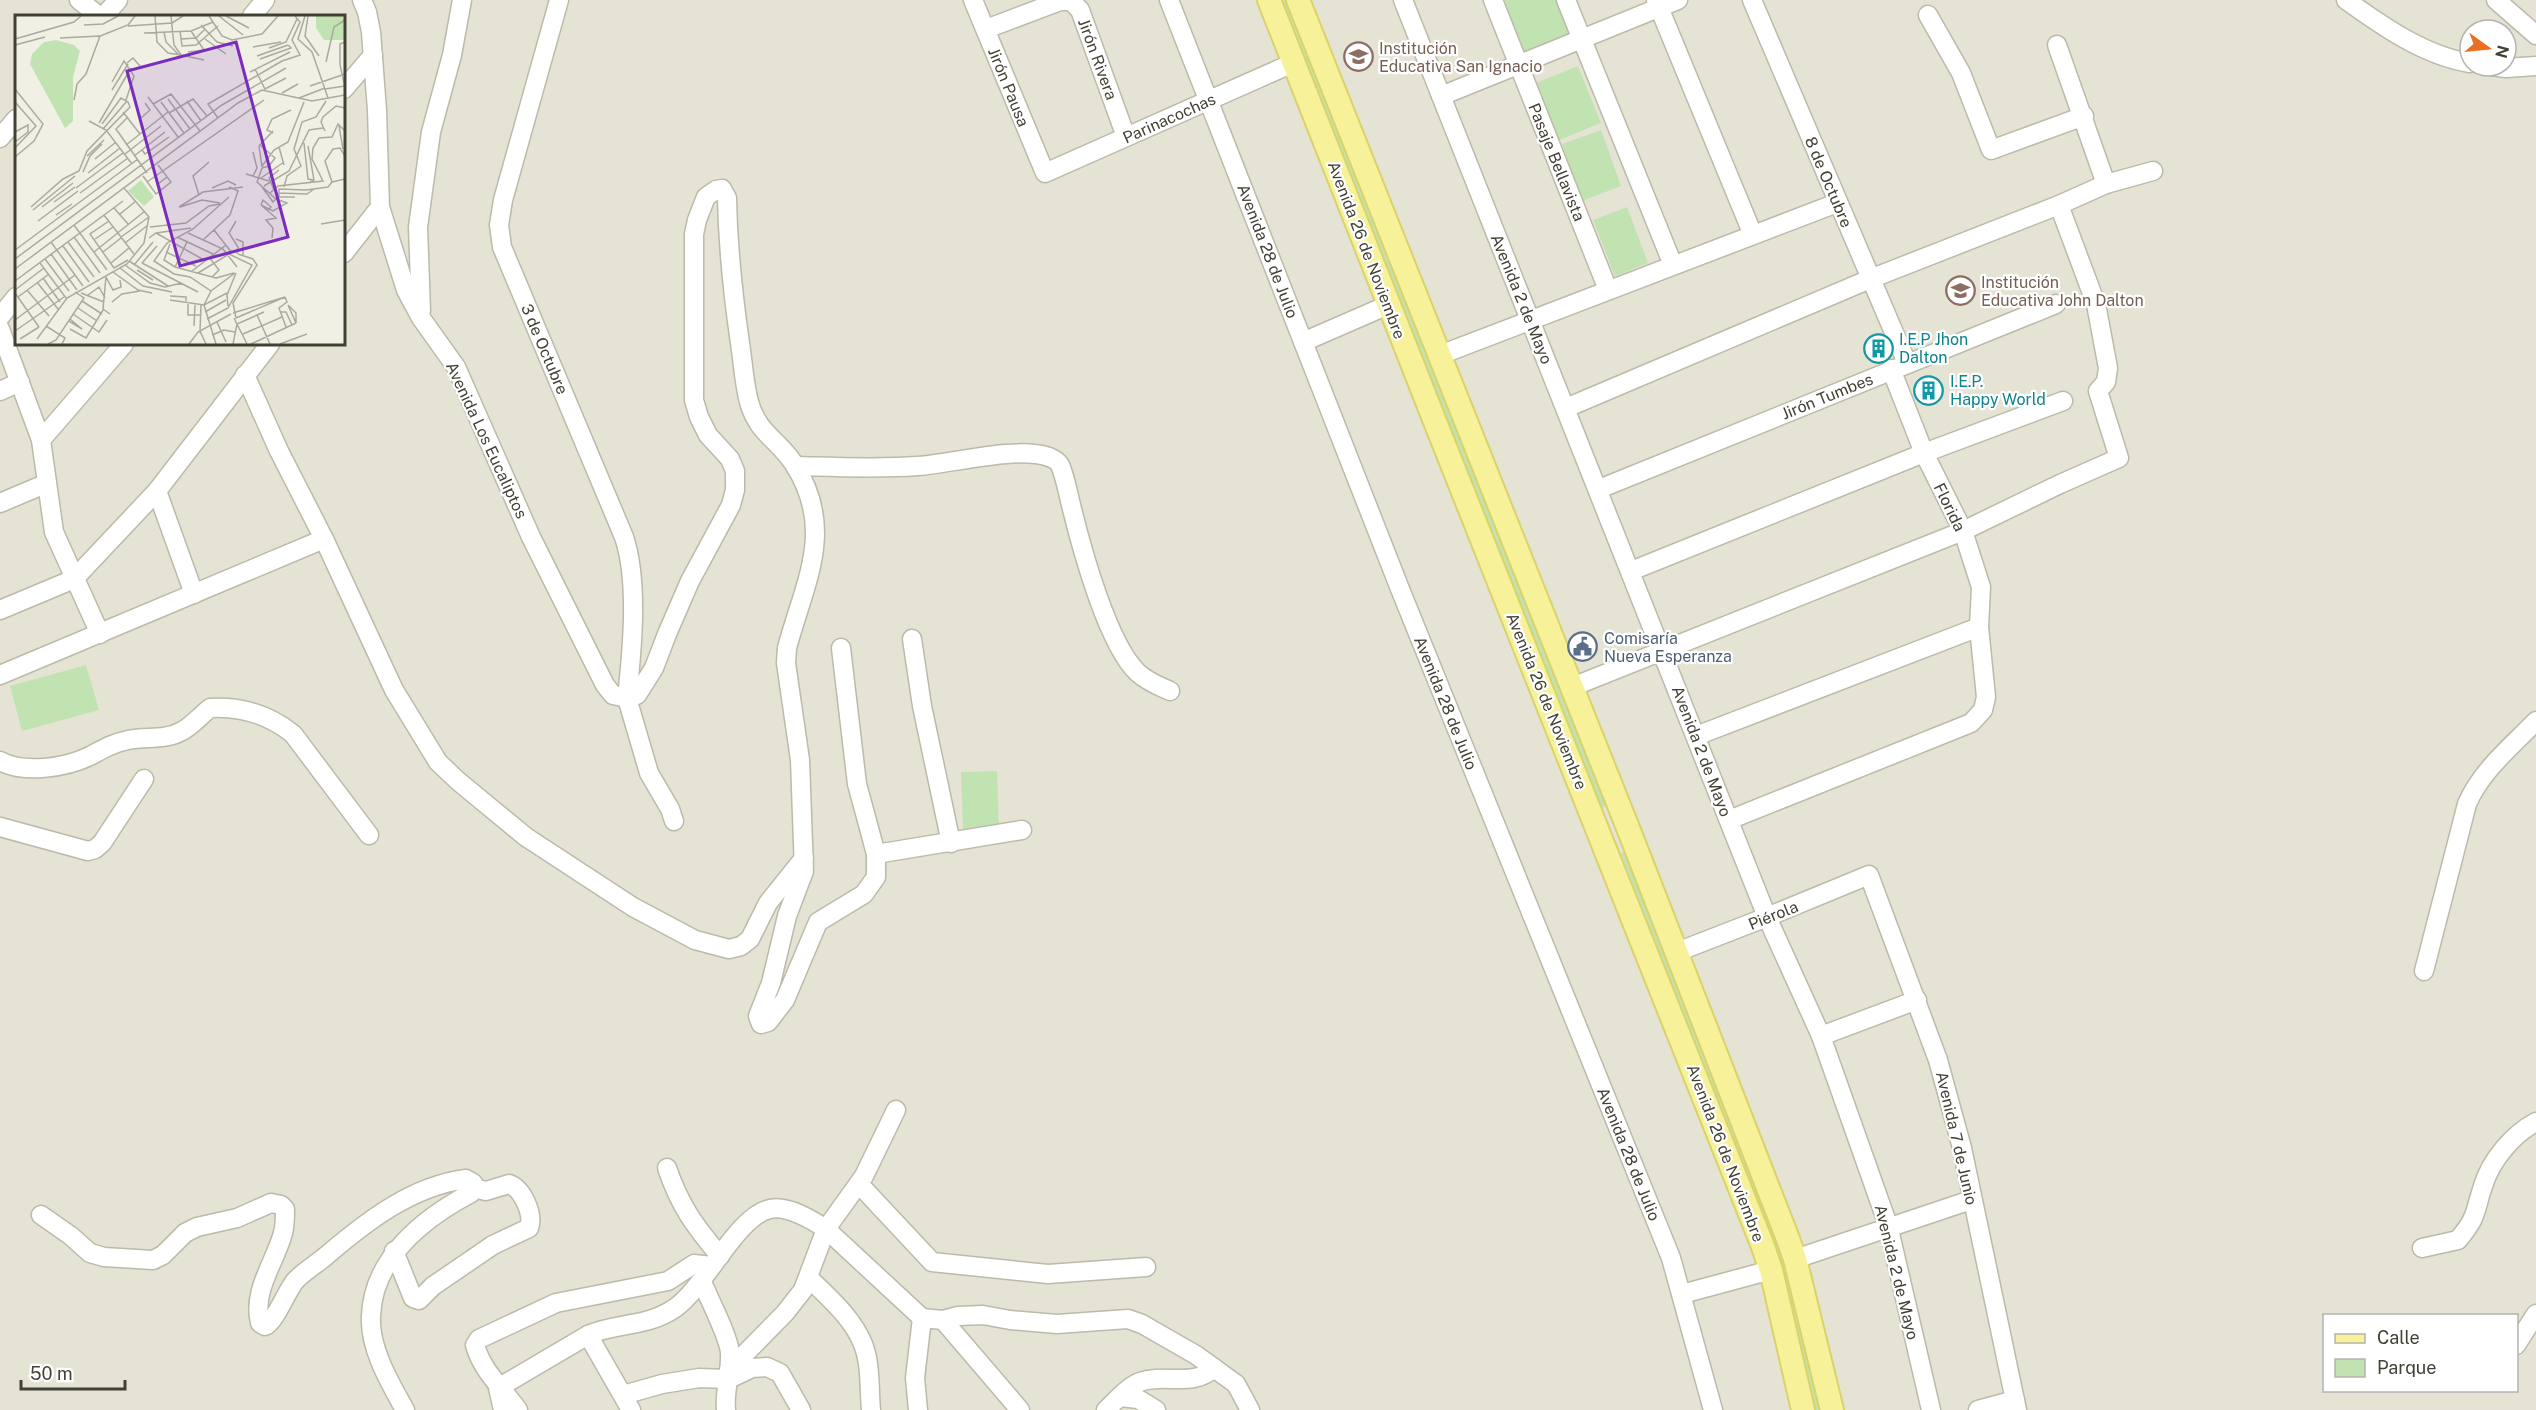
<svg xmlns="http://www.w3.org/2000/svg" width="2536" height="1410" font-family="'Public Sans',sans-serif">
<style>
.residential{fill:#e5e3d4;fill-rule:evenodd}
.green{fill:#c1e3b1}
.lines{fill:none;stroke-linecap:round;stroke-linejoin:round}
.minor-casing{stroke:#bcbaa9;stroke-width:21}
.major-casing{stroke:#dad26a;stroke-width:26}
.minor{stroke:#fff;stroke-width:18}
.major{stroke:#f7f299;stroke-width:22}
.labels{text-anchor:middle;stroke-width:4.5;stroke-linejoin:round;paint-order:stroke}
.education-label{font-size:16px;fill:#785e54;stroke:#fff;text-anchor:start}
.street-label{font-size:16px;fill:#434135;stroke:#fff}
.culture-label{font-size:16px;fill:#0d838f;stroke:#fff;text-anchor:start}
.service-label{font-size:16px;fill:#4e5e75;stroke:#fff;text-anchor:start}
.inset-road{fill:none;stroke:#abaa9f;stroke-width:1.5}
.view{fill:#7b2cbf;fill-opacity:0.15;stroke:#7b2cbf;stroke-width:3}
.inset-edge{fill:none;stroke:#434135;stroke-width:3}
</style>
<rect width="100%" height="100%" fill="#f1f0e5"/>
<path class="residential" d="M0 0H2536V1410H0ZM16 16H344V344H16ZM2470 30H2506V66H2470ZM2324 1316H2516V1390H2324Z"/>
<g class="green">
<polygon points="1278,0 1288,0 1608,805 1601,808"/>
<polygon points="1501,0 1560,0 1576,39 1525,60"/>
<polygon points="1578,66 1601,123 1559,140 1536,83"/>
<polygon points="1601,130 1621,186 1582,201 1562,144"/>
<polygon points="1627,207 1648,263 1615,276 1593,220"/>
<polygon points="86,665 99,710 22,731 10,686"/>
<polygon points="997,771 999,830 963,831 961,772"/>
<polygon points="1626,851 1777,1231 1824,1410 1816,1410 1789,1301 1694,1041 1621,853"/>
</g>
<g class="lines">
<defs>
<g id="minor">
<polyline points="79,0 99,16"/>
<polyline points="362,0 367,12 371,32 377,110 380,207 406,290 421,318 456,367 531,537 605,685 613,695 627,698 649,773 670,809 674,821"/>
<path d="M559 0 503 200 499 225 502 247 624 537C639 582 632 651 627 698L637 695 654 668 667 634 690 581 731 505 735 490V471L730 459 708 435 699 417 694 400V234L697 220 706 197 716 190 722 189 727 198C728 247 733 295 740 343 743 363 744 383 749 402 758 434 778 439 794 464 836 530 805 581 787 648L786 663 800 760 804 871 787 916 771 983 758 1016 761 1024 768 1022 785 1000 818 922 864 894 876 877V854L857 784 841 648"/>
<polyline points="973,0 1045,173 1293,63"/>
<polyline points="1169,0 1400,589 1671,1258 1713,1410"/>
<polyline points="1403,0 1767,917 1821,1036 1888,1225 1931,1410"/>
<polyline points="1493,0 1608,290"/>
<polyline points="1566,0 1673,265"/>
<polyline points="1656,0 1753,235"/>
<polyline points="1752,0 1907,363"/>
<path d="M2346 0C2382 26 2425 56 2470 63"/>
<polyline points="2496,0 2536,35"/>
<polyline points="1928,15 1961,73 1991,150 2084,116"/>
<polyline points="104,16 118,0"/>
<polyline points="252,16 265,0"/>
<polyline points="986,29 1060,1 1071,1 1080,10 1126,137"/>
<polyline points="2057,45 2106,184"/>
<polyline points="2492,66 2506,68 2536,66"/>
<polyline points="344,89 373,55"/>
<polyline points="1441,96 1678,0"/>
<polyline points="0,138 16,119"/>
<polyline points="344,253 380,207"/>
<polyline points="421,311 418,227 431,132 452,55 462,0"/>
<polyline points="0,317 16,297"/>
<polyline points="0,329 41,440 54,532 100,634"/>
<polyline points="1303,342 1388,305"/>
<polyline points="1440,355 1837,203"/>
<polyline points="245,375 279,451 324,539 394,690 438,762 458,781 526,837 633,907 695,940 729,949 741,946 750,939 768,903 804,858"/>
<polyline points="0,391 20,382"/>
<polyline points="1566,408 1870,279 2059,205 2106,184 2153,171"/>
<polyline points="41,440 124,344"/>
<path d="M795 466C836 467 877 469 918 466 956 463 1015 446 1049 457 1054 459 1058 461 1060 465 1066 479 1068 494 1072 509 1082 550 1108 645 1138 673 1148 682 1159 686 1170 691"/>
<polyline points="1599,489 2056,304"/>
<polyline points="157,491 194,594"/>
<polyline points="0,503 45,484"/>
<polyline points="1631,571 1924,453 2063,401"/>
<polyline points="0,610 74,579 157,491 270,344"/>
<polyline points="912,639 922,706 951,843"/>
<polyline points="0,675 324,539"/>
<polyline points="1572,687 1963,531 2060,484 2119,458 2098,391 2106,382 2108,368 2096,304 2059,205"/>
<polyline points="1696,736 1979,627"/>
<path d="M0 761C24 774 65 768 90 756 103 749 113 743 128 740 146 736 164 741 182 731 192 726 201 715 210 708 241 706 269 715 293 734L369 835"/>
<polyline points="1729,820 1971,723 1983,710 1986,697 1979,627 1981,587 1963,531 1924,453 1891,369"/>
<polyline points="0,827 88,851 95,849 102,843 144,779"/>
<polyline points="876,854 1022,830"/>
<polyline points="1677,952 1767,917 1869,875 1938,1060 1962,1148 2017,1410"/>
<path d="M2424 971 2467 804C2481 771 2511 747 2536 721"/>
<polyline points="1821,1036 1917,1000"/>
<path d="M667 1168C680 1206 694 1225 720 1256"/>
<polyline points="859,1184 932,1262 1048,1274 1146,1267"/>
<path d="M41 1215 71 1236 90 1253 104 1257 153 1260 163 1255 185 1233 197 1227 237 1218 271 1203 281 1205 285 1209C285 1217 285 1226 283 1233 275 1263 252 1290 260 1323L265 1326C275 1322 286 1292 295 1281 304 1271 317 1264 327 1255 367 1221 412 1186 466 1179L473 1183 474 1188 471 1193C424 1218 373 1258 371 1316 369 1348 390 1383 405 1410"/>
<path d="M2422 1248 2458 1240C2478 1216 2474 1213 2483 1186 2491 1160 2513 1134 2536 1122"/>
<path d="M394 1251 413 1298 419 1300 433 1286 493 1245 529 1228C534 1215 523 1189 509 1184L486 1191 474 1188"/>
<polyline points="1795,1259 1971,1200"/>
<path d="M809 1278C829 1298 852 1317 863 1344 871 1364 869 1389 871 1410"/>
<path d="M702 1282C709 1299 729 1337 730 1353 731 1373 724 1391 726 1410"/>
<polyline points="1682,1294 1771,1270"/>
<polyline points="922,1318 943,1320 958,1316 983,1315 1010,1320 1057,1324 1128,1319 1142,1324 1196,1355 1236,1384 1250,1410"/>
<polyline points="943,1320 1020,1410"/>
<polyline points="588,1335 631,1410"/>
<polyline points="2516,1345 2536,1314"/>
<polyline points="729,1370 785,1313 803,1290 826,1229 864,1176 896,1110"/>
<polyline points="623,1395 662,1384 699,1378 729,1379 752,1368 767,1367 780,1373 801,1410"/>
<polyline points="1120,1397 1138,1399 1156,1410"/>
<path d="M503 1410 498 1388 588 1335C617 1322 646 1328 675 1308 706 1286 737 1216 770 1209 788 1205 812 1220 826 1229L922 1318"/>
<path d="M518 1410C503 1389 482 1371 475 1345L479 1339 556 1303 668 1281 694 1264 712 1266"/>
<polyline points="918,1410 915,1378 922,1318"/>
<path d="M1106 1410C1116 1401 1127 1387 1140 1382 1164 1373 1193 1388 1214 1368"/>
<polyline points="1978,1410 2015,1400"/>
</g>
<g id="major">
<path d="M1269 0C1430 416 1600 828 1762 1244L1771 1270 1803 1410"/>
<polyline points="1298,0 1628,828 1788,1239 1795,1259 1832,1410"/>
</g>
</defs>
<use href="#minor" class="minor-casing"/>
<use href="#major" class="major-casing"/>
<use href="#minor" class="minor"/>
<use href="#major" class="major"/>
</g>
<defs>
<symbol id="school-ring" viewBox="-11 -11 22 22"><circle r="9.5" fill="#fff" stroke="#8d6e63" stroke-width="1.5"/><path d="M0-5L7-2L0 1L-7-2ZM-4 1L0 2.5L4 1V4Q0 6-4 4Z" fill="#8d6e63"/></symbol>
<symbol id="building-ring" viewBox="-11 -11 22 22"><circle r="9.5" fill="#fff" stroke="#0f9aa8" stroke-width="1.5"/><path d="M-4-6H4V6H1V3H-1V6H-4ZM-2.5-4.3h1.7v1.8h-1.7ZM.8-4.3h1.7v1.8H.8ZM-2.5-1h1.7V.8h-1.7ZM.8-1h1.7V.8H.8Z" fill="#0f9aa8"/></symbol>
<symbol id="civic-ring" viewBox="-11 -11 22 22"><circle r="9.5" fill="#fff" stroke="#5c6f8a" stroke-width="1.5"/><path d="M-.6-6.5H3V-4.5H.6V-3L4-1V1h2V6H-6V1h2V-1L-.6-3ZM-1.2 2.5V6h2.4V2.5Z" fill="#5c6f8a"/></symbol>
</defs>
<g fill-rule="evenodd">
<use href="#school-ring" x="1342" y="40" width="33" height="33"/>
<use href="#school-ring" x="1944" y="274" width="33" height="33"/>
<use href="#building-ring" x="1862" y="332" width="33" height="33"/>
<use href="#building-ring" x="1912" y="374" width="33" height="33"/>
<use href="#civic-ring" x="1566" y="630" width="33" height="33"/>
</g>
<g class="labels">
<g class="education-label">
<text x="1379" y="54">Institución<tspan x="1379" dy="18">Educativa San Ignacio</tspan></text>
<text x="1981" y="288">Institución<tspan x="1981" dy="18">Educativa John Dalton</tspan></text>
</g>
<g class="street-label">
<text transform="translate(1098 59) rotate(70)" y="6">Jirón Rivera</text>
<text transform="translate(1009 87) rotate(68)" y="6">Jirón Pausa</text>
<text transform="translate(1169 118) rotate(-24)" y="6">Parinacochas</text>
<text transform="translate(1557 162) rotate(68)" y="6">Pasaje Bellavista</text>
<text transform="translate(1829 182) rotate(67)" y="6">8 de Octubre</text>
<text transform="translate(1367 250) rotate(69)" y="6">Avenida 26 de Noviembre</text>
<text transform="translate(1268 251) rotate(69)" y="6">Avenida 28 de Julio</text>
<text transform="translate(1522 299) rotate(68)" y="6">Avenida 2 de Mayo</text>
<text transform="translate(545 349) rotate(67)" y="6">3 de Octubre</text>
<text transform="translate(1827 396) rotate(-22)" y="6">Jirón Tumbes</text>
<text transform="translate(487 440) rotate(65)" y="6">Avenida Los Eucaliptos</text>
<text transform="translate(1950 507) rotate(64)" y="6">Florida</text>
<text transform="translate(1547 701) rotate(68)" y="6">Avenida 26 de Noviembre</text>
<text transform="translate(1446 703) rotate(68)" y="6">Avenida 28 de Julio</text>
<text transform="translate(1702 751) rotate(69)" y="6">Avenida 2 de Mayo</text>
<text transform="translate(1773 915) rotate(-22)" y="6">Piérola</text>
<text transform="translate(1957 1138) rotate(77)" y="6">Avenida 7 de Junio</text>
<text transform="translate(1726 1153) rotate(69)" y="6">Avenida 26 de Noviembre</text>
<text transform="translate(1629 1154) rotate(68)" y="6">Avenida 28 de Julio</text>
<text transform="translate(1897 1272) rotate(76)" y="6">Avenida 2 de Mayo</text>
</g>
<g class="culture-label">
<text x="1899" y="345">I.E.P Jhon<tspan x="1899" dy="18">Dalton</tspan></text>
<text x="1950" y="387">I.E.P.<tspan x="1950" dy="18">Happy World</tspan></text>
</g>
<g class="service-label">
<text x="1604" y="644">Comisaría<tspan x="1604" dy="18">Nueva Esperanza</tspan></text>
</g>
</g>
<g transform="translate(15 15)">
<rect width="330" height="330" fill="#f1f0e5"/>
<path d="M301 1H330V25H309L301 13ZM41 25 59 30 65 36 58 62V106L50 113 15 49 17 39 29 27ZM126 165 139 182 129 191 113 176Z" fill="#c1e3b1"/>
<path class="inset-road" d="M140 1 142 27 153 38 166 40M156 1 159 30 166 40 189 45M194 1 207 21 217 25 247 19 263 1M204 1 228 20M211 1 234 13M290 1 283 24 297 37 313 83M293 1 290 21 304 41M69 10 88 9 103 1M186 10 202 27 218 31M113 11 157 8 168 1M165 16 167 31 181 30 203 11M149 17 151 27 163 39M129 18 176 16 198 7M45 23 85 21M0 24 59 7 66 1M166 24 181 23 190 14M190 24 211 39M330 27 325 29V50L330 72M0 30 30 22M238 32 266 27M254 33 271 27 282 4M173 37 189 35 176 16M242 41 273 30M245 44 276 33 273 30M311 47 319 12 330 5M112 48 118 43 125 51M240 54 250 74 271 63M235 57 275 37M97 67 109 46 119 61 111 85M295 71 330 59M0 74 28 109 19 126 0 142M310 74 330 71M97 75 113 49M267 78 283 69M133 82 163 122M284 83 310 73M153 84 175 114M59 85 62 69 71 59 85 21 113 10 120 1M172 86 186 106M0 87 21 111 0 133M146 87 169 118M138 89 156 79 185 116M108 97 125 119M154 98 178 84 192 101M113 102 101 114 132 158M126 103 135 95 130 88M203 103 193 89 267 46 285 40 277 25 285 7 280 1M74 106 91 115 117 149M84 108 116 53M324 111 328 134M88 114 112 86M310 116 306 107 308 102 321 91 330 93M0 117 13 110V117L0 127M258 118 252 115 257 104 276 95M289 128 293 164 298 165M111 130 153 97M245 130 260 143 254 151 247 153M293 131 299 165 294 168M264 132 269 150M127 135 130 139 154 122M110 139 146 111M72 141 89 125M119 141 150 117M330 141 325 133 318 134 310 146 317 167 330 164M80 144 101 127M247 151 259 135 273 127 289 87M247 152 244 131 258 116M247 153 242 167 261 184 272 188 258 196 246 190 261 203 251 205 258 213 257 223M68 157 75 141 87 129M73 158 105 133M231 159 254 166M128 161 141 179 156 167 143 150M238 161 242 153 238 137M246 163 269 147M132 167 249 85M249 171 274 156 294 115 308 113M247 172 258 187 263 182H280M269 172 272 161 286 151 279 134 287 107 301 102 311 86M61 173 108 138M197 173 213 166 221 170M146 175 143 169 152 162M259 175 254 163 264 155M65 178 113 143M255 178 263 171 308 166 297 144 298 133 304 123 317 122 323 109 330 116M264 178 292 179 299 174M184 180 178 161 194 147M264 182V174L291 175 313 172 317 167M39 187 60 172M246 190 248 185 256 192 253 195M16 192 48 164 64 156 72 136 115 92 113 87 106 83 87 109M27 192 58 168M164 192 188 177 228 172M165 192 187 185 205 188M99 193 113 209M18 195 60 161M105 199 121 186M41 200 57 189M89 200 119 239M23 206 63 176M94 206 75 219 99 253 113 245M221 206 214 218 223 232 222 239M306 209 330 205M59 210 92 255M135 212 171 208 194 191 205 189M199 215 217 238M141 218 189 245M173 218 208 234 222 252M59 222 85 258M106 222 134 202M162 222 198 239M134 223 141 218 176 213M80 224 98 212M221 224 228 227V240M188 225 215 200 223 176 214 172M36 227 68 271M53 227 79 262M110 228 133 210M155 229 149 245 160 252 201 263 219 258M48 231 74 267M0 235 123 144M79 237 130 196M88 237 106 223M151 237 181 251M36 239 62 275M194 242 204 255 197 262M0 244 207 90 271 53M30 244 54 276M114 246 153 271M25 248 51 283M96 248 114 233M127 248 183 277M127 248 142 231M110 250 135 268 150 272 167 268M119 250 138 227M160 252 172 227M105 253 128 271 157 277M0 254 223 88 247 75 297 86 330 80M122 255 138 265M177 256 211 230M98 257 123 275 137 278M183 258 214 239 237 250 213 293 192 304M91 262 88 294 95 299M91 262 98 275 106 272 105 265M28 263 45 287M0 266 108 186M22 267 43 294M0 275 29 253M12 275 34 301M196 276 175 262 159 259 139 246 152 228 178 214 214 182M0 278 24 312M66 278 89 287M73 280 84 272 90 283M155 281 171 282V286M3 282 34 259M270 282 272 287 264 293 271 312M155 285 189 290 212 278M67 286 87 299M97 287 107 279 125 276M173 289V300H185M186 290 185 316 191 329M273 290 281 298V308M273 290 281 308M213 291 212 280 221 258M63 293 82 306M190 297 211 285M266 297H271L277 310M218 298 270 282M58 299 84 317 92 305M242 300 255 329M219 303 232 329M221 303 218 288 242 250 238 244 223 239M221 303 270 282M0 305 60 260M54 306 67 314 55 304M202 307 211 327M31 311 50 323 47 329M179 311 180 290M55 314 71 323 88 295M0 316 49 282M228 319 267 302M197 320 209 315 220 317M5 324 24 312M22 324 52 283 112 249 129 228 134 202 109 173M33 329 41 325 69 283 60 277M174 329 183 317 216 299M201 329 189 290 196 276 220 258M218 329 222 309 249 297M236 329 281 308M265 329 292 319"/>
<path class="view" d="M221 27 273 222 165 251 112 56Z"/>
<rect width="330" height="330" class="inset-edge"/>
</g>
<rect x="2323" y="1314" width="195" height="78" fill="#ffffff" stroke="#b4b3ae" stroke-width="1.5"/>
<rect x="2335" y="1334" width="30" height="9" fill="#f7f299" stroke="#b4b3ae" stroke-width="1.5"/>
<text x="2377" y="1344" font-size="18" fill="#434135">Calle</text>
<rect x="2335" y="1359" width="30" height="18" fill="#c1e3b1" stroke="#b4b3ae" stroke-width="1.5"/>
<text x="2377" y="1374" font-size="18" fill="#434135">Parque</text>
<g transform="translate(2488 48) rotate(105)"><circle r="28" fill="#ffffff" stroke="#b4b3ae" stroke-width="1.5"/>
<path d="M0-4.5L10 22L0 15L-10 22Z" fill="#ea6f23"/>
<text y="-9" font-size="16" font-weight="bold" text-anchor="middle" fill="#434135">N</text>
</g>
<path d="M21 1380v9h104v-9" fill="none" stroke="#434135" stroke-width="3"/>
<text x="30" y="1380" font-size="18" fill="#434135" stroke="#ffffff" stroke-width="4.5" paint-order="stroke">50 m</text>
</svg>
